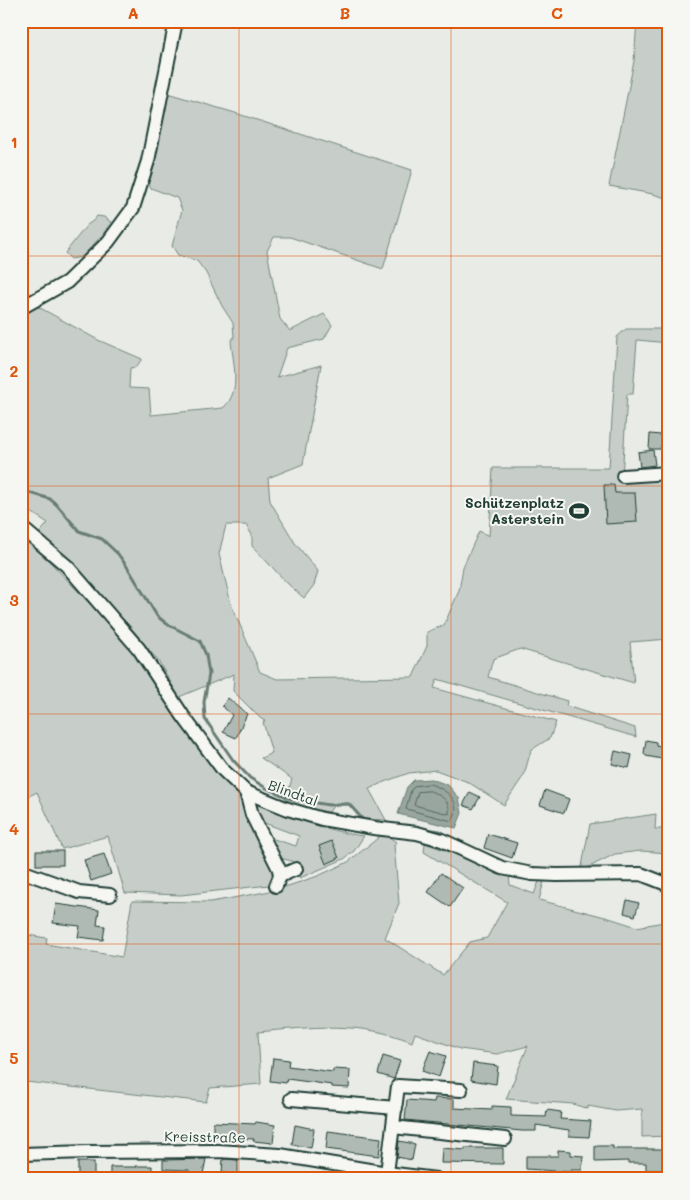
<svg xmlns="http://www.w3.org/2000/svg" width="690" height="1200" font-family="Mali,sans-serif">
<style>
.green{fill:#c7cec9;stroke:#73867e}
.water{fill:#99a6a0;stroke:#687c75}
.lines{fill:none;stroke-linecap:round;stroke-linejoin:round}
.shore{stroke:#50675f;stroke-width:1}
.stream{stroke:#687c75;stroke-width:3}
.building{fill:#b0bab5;stroke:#1f3d34}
.minor-casing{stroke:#1f3d34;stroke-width:16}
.minor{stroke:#f6f6f2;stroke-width:12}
.grid{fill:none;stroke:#de580e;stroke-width:1;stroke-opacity:0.55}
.labels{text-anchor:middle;stroke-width:4;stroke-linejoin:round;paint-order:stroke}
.poi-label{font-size:14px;font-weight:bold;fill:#1f3d34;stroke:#f6f6f2;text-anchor:end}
.street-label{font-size:14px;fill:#1f3d34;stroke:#f6f6f2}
.neatline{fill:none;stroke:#de580e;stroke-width:2}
.grid-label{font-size:16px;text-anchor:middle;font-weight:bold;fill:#de580e}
</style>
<rect width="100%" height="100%" fill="#e9ebe7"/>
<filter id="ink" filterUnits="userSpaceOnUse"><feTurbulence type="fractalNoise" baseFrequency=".02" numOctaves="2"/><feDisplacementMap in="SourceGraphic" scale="10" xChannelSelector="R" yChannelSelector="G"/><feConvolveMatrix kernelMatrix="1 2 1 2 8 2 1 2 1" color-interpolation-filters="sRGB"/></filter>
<g filter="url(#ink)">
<g class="green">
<polygon points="637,21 669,21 669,199 653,194 609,186 634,61"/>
<path d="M167 93 232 112 412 170 383 269 290 237H274L267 251 280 319 290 331 324 314 332 325 324 339 287 348 277 377 321 365 303 464 268 478 270 501 295 543 318 571 314 585 304 598 288 584 252 546V535L246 525H226L219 554 231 604 260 672 277 679 413 677 427 646V632L444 625 459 591 463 567 479 531 489 536 493 468H609L617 337 626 329H669V343L637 340 633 394H627L622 479 669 477V639L630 642 634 683 520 649 493 659 488 677 567 701 566 706 635 728 636 737 437 679 434 688 556 722 550 738 531 750 524 775 504 805 468 782 436 770 409 773 384 782 369 789 386 820 364 819 349 803H335L329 812 282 804 287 795 292 779 261 758 272 753 263 722 265 721 260 718 233 691 234 674 179 697 159 662 129 625 38 535 48 523 31 512 21 510V301L26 300 98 340 142 359 136 367 130 368 129 388 149 389 151 415 223 408C242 392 233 363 231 341L234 337 233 323 222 306 206 273 197 261 178 255 172 246 182 210 177 198 151 188 147 180Z"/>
<polygon points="97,216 104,217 111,222 103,234 82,257 71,259 65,253 87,225 93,221"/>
<polygon points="21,534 52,564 133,649 219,771 239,794 274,873 272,881 269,885 181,895 125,893 108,836 62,849 37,792 21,800"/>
<path d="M251 799C287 813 325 832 364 836L354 851 344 859 300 878 292 861 279 858 267 837 296 846 299 836 259 821Z"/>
<polygon points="656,814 655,829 669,829 669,853 641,851 615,854 581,871 590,824"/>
<path d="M379 833 385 834 396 842 394 845 399 903 385 938 443 975 470 942 487 938 507 902 424 852 425 843 509 874 510 885 534 894 540 879 545 878 539 900 609 918 637 927 669 921V1136L642 1137V1109L616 1111 588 1106V1109L573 1104 506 1099 528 1046 497 1054 460 1049 415 1033 412 1042C361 1021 311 1027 258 1032L261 1084 210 1088 206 1102 26 1082 21 1077V1008L27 935 47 938 46 944 122 957 132 901 211 902 276 890 318 876 348 862 378 838Z"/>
</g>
<polygon class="water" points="431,779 448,785 459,798 462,813 456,828 398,814 407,787 414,780"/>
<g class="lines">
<g class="shore">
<path d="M430 784C448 790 463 802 452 821L406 809 411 790 415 786Z"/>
<path d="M430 791C441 795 451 801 449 814L414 805 418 792Z"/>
</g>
<g class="stream">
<polyline points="21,490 50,499 57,505 79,531 102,539 118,554 128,568 157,616 167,624 200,641 206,655 209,674 204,702 205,719 233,760 250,778 266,788 291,799 329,805 349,804 363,820 394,824"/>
<polyline points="425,829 440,831 452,838"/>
</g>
</g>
<g class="building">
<polygon points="641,21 669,21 669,31 641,25"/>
<polygon points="662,417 669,417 669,444 661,445 661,449 649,449 650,434 661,435"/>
<polygon points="653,450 655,465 640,467 638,452"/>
<polygon points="604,485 614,485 615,493 635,493 637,522 606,524"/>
<polygon points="228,698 247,714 236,738 223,732 232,715 222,706"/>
<polygon points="646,740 656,742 656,745 669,748 667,760 646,756 644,753"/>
<polygon points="615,751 632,755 629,768 612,764"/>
<polygon points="545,790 569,799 564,813 540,805"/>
<polygon points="470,792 480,797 473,809 463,805"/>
<polygon points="488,834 517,843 512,858 484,848"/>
<polygon points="332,841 339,858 326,864 319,846"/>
<rect x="36" y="851" width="27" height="14"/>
<polygon points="104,854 111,874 91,881 84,860"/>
<polygon points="441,873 463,888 450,907 428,892"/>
<polygon points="627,900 639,903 635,916 624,913"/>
<polygon points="56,904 99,910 97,925 105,926 103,940 78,937 80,926 53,923"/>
<polygon points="430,1051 446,1056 439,1077 422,1071"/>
<polygon points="383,1056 400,1061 394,1079 378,1074"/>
<polygon points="273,1058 289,1060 288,1066 333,1072 333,1069 350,1070 349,1088 332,1087 332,1085 287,1079 286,1083 270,1081"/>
<polygon points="473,1063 498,1066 496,1084 471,1080"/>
<polygon points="435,1098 454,1099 454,1108 492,1110 492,1106 511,1107 511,1116 546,1117 547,1110 561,1112 560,1119 591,1121 589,1137 569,1136 569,1130 536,1125 536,1131 522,1131 405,1120 407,1100 434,1102"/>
<polygon points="213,1122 255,1124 256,1122 275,1125 273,1143 253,1141 254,1139 213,1137"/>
<polygon points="295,1125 314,1129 311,1148 292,1144"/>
<polygon points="328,1131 381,1138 379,1156 326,1149"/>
<polygon points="399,1141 415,1144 412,1160 397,1157"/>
<polygon points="595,1146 613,1146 613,1149 669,1149 669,1170 646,1170 646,1163 628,1163 628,1161 595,1162"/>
<polygon points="442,1148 465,1150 465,1148 503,1148 503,1164 441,1163"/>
<polygon points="558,1150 571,1151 571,1155 583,1156 582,1170 571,1170 571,1172 526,1169 526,1156 558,1156"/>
<polygon points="206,1159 202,1179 188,1179 189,1170 163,1169 163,1160"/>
<polygon points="223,1159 238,1160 238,1174 222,1173"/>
<rect x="78" y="1162" width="16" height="17"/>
<polygon points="136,1166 152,1166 152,1179 110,1179 110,1167 137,1167"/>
</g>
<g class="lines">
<defs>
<g id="minor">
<polyline points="21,308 67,282 108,242 133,208 148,161 176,21"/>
<polyline points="623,476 669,473"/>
<polyline points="21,527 67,566 139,649 183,716 223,770 246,792 288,809 322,819 374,828 417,833 442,840 502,868 532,874 557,875 641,874 669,885"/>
<polyline points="246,792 252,815 279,869 280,876 276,886"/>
<polyline points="21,871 79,892 110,895"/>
<polyline points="280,876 296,869"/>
<polyline points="291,1099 396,1108"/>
<polyline points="393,1127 505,1139"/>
<polyline points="21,1154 88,1152 218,1151 280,1155 387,1173 436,1179"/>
<polyline points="387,1173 398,1086 461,1090"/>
</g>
</defs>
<use href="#minor" class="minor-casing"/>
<use href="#minor" class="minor"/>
</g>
</g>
<path class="grid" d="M239 21V1179M451 21V1179M21 256H669M21 486H669M21 714H669M21 944H669"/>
<defs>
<symbol id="stadium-bare" viewBox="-9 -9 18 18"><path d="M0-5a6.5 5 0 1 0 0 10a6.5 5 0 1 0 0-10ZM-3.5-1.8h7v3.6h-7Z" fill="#1f3d34" stroke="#f6f6f2" stroke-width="2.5" paint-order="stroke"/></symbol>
</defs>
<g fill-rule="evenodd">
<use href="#stadium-bare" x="565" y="497" width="28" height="28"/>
</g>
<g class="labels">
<g class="poi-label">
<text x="564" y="508">Schützenplatz<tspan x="564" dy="16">Asterstein</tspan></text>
</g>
<g class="street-label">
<text transform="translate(293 793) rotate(20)" y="5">Blindtal</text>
<text transform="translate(205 1137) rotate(1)" y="5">Kreisstraße</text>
</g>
</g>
<rect width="690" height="1200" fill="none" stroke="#f6f6f2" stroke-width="55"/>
<rect x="28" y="28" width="634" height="1144" class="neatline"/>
<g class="grid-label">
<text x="133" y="19">A</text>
<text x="345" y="19">B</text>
<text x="557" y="19">C</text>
<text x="14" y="148">1</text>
<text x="14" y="377">2</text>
<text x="14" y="606">3</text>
<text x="14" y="835">4</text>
<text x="14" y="1064">5</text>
</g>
</svg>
